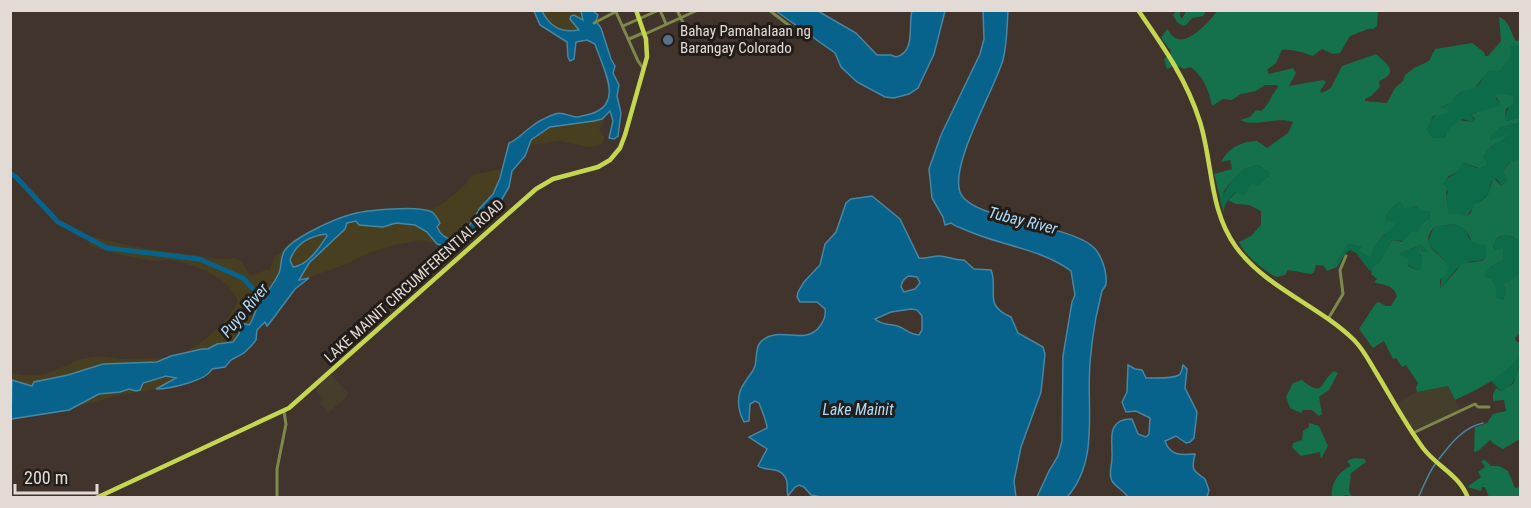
<svg xmlns="http://www.w3.org/2000/svg" width="1531" height="508" font-family="'Roboto Condensed',sans-serif">
<style>
.education{fill:#463e2d}
.green{fill:#0c6b48}
.forest{fill:#15704c;fill-rule:evenodd}
.sand{fill:#473f1f}
.water{fill:#07628c;stroke:#4986a2;stroke-width:1.5;fill-rule:evenodd}
.lines{fill:none;stroke-linecap:round;stroke-linejoin:round}
.stream{stroke:#4986a2;stroke-width:1.5}
.river{stroke:#07628c;stroke-width:5}
.minor{stroke:#7e884c;stroke-width:3}
.major{stroke:#c5d751;stroke-width:4.5}
.service-dot{fill:#5c6f8a;stroke:#231d1a;stroke-width:2}
.labels{text-anchor:middle;stroke-width:6;stroke-linejoin:round;paint-order:stroke}
.poi-label{font-size:15px;fill:#e3dad6;stroke:#231d1a;text-anchor:start}
.street-label{font-size:15px;fill:#e3dad6;stroke:#231d1a}
.water-label{font-size:16px;font-style:italic;fill:#addaf8;stroke:#231d1a}
</style>
<rect width="100%" height="100%" fill="#41342d"/>
<g class="education">
<polygon points="331,375 349,394 328,413 320,403 324,399 315,389"/>
<polygon points="1448,386 1460,410 1414,431 1397,403 1417,392"/>
</g>
<g class="green">
<path d="M1514 44 1520 45V117L1507 121 1504 120 1509 106 1504 95 1497 93 1496 99 1500 103V106L1496 109 1474 113 1471 115 1474 120 1472 122 1463 119 1444 137 1433 138 1427 129C1431 116 1436 115 1448 110L1440 107 1442 105H1447C1457 97 1460 89 1474 89L1480 83 1486 72C1490 70 1497 70 1501 67 1507 63 1511 53 1510 46Z"/>
<path d="M1520 123V159L1508 164 1503 170 1507 182 1501 185 1497 179 1491 181C1490 194 1486 197 1476 204 1472 207 1471 212 1467 216L1458 213 1449 215 1446 196 1448 192 1443 184 1444 181 1456 173 1460 165 1463 163 1477 168 1491 146 1507 137 1490 140 1491 136 1501 127Z"/>
<path d="M1258 165 1268 172 1269 176 1258 185 1247 190 1243 197 1238 191C1230 195 1223 205 1224 214L1220 200 1232 180 1244 169Z"/>
<path d="M1399 201 1417 207 1423 211H1429L1430 218 1421 224 1417 232 1408 234 1404 241 1392 240 1380 261 1370 271 1356 253 1350 250 1346 253 1337 267V261L1349 244 1363 247 1359 250 1371 257C1374 240 1386 238 1392 223L1387 220 1386 215Z"/>
<path d="M1454 224 1466 230 1469 239 1486 246V257C1480 263 1475 260 1468 262 1456 266 1447 281 1440 290L1444 260 1427 243 1434 227Z"/>
<polygon points="1506,235 1516,238 1520,242 1520,272 1511,281 1503,284 1506,290 1503,300 1496,297 1496,287 1492,279 1486,277 1485,274 1492,266 1503,260 1503,248 1496,250 1493,246 1497,238"/>
<polygon points="1420,245 1427,250 1426,252 1422,250 1419,255 1422,257 1421,269 1417,270 1408,265 1407,262 1399,255 1401,253"/>
<path d="M1520 356C1520 370 1515 386 1501 391L1491 381Z"/>
</g>
<g class="forest">
<polygon points="1176,11 1180,11 1180,17 1182,19 1186,11 1206,11 1203,16 1192,18 1186,25 1183,26 1177,22 1173,15"/>
<path d="M1217 11H1378L1377 26 1373 29H1368L1350 36 1340 53 1333 54 1322 49 1313 56C1304 53 1293 49 1282 50L1276 63 1267 70 1269 74 1293 68 1296 73 1289 86 1323 80 1326 82 1320 91 1322 93 1331 88 1342 66 1376 54C1387 64 1400 72 1379 81L1380 87 1371 96 1365 99V101L1387 103 1395 88 1403 81 1405 75 1414 68 1429 61 1435 49 1472 43 1484 52 1485 56H1488L1501 41 1499 17C1510 21 1510 32 1516 41L1520 40V45L1510 46 1511 56 1499 71H1488L1474 89C1461 91 1459 92 1451 103L1440 107 1449 110 1448 113 1433 116 1427 129 1433 138 1445 137 1451 127 1459 120 1472 122 1475 119 1471 115 1474 113 1500 106V103L1495 95 1497 93 1513 96V104L1506 109 1505 120 1507 121 1520 117V123L1501 127 1491 136 1490 140 1509 134 1503 140 1491 146 1483 158 1487 162 1486 166 1479 168 1463 163 1456 173 1449 176 1443 184 1447 188 1446 196 1449 214 1458 213 1467 216 1471 213 1473 205C1490 197 1488 194 1493 178L1501 185 1507 182 1503 170 1511 162 1520 159V242C1513 235 1507 233 1497 238L1493 246 1496 250 1503 248V260L1492 266 1485 274 1486 277 1492 279 1496 287V297L1503 300 1506 290 1503 284 1510 281 1520 272V333L1515 338 1516 341 1520 343V356C1503 377 1479 389 1455 400L1448 386 1417 392 1416 388 1418 383 1406 365 1402 367 1396 358 1393 359 1384 341 1373 348 1359 329 1376 303 1379 302 1386 306H1391L1397 296C1393 284 1384 286 1374 282L1377 279 1371 274 1372 268 1380 261 1392 240 1402 242 1410 232H1417L1421 224 1430 218 1429 211H1421L1416 206 1404 208 1402 203 1399 201 1386 215 1387 220 1394 223V226C1383 236 1374 242 1371 258L1358 250 1362 247 1349 244 1337 261V267L1327 271 1324 266 1316 265 1314 272 1311 274 1288 270 1285 275 1276 277C1262 269 1246 257 1239 242L1251 236 1261 225V211L1249 205 1236 204 1228 200 1238 191 1243 196 1252 184 1258 185 1269 176 1268 172 1258 165 1244 169 1232 180 1224 191 1221 201 1214 174 1232 169 1230 160 1221 162C1228 148 1242 141 1257 141L1267 148 1288 133 1293 122C1276 116 1256 128 1240 120L1250 117 1256 110 1261 111C1269 105 1271 95 1278 87L1277 85H1265L1256 91 1241 94 1232 100 1223 99 1212 106C1209 90 1204 78 1191 67L1184 69 1176 65 1167 69 1164 59 1170 54 1171 51 1161 38 1167 29C1170 33 1173 38 1178 39 1190 43 1211 20 1217 11ZM1454 224 1466 230 1472 242 1486 246V257L1482 261 1463 263 1440 289V280L1447 274 1449 268C1441 251 1417 248 1434 227ZM1420 245 1427 250 1426 252 1419 249 1418 252 1422 257 1421 269 1417 270 1408 266V259L1400 255 1401 253Z"/>
<polygon points="1520,365 1520,439 1503,449 1494,444 1490,440 1478,451 1474,452 1475,427 1487,423 1493,414 1506,411 1504,400 1493,401 1493,394 1496,388 1501,391 1513,384"/>
<path d="M1334 371 1338 373 1329 390 1319 397 1322 414 1319 416 1312 410H1303L1301 413 1290 408 1286 397 1293 383 1302 380C1325 399 1319 382 1334 371Z"/>
<polygon points="1309,423 1319,426 1328,446 1321,459 1320,452 1301,456 1292,447 1293,443 1302,440 1303,431 1309,427"/>
<path d="M1354 458 1365 459 1366 462 1351 473 1349 491 1352 497 1346 495 1340 497H1332C1330 484 1339 471 1351 466L1347 461Z"/>
<polygon points="1485,460 1491,466 1499,466 1508,471 1515,488 1520,487 1520,497 1489,497 1485,487 1482,487 1481,491 1467,487 1481,477 1478,472 1485,467 1481,461"/>
</g>
<g class="sand">
<path d="M542 11H581L584 20 574 15 580 30C562 33 550 27 542 11Z"/>
<polygon points="605,116 604,122 599,129 605,138 601,145 588,147 560,141 530,145 531,140 550,127 594,121"/>
<path d="M501 169C499 192 490 194 478 211 470 223 468 234 453 239 440 238 437 228 437 217L425 211 442 204 464 186 472 175Z"/>
<path d="M356 221 360 225C378 227 406 219 421 227 428 231 431 239 437 244L422 240 394 245 368 253 349 263 299 281 309 262 345 229 347 223Z"/>
<path d="M326 233 327 235C319 247 308 265 293 267L290 260C296 243 310 236 326 233Z"/>
<path d="M90 236 130 246 164 251 221 259 234 258 242 262 250 275 270 269 275 256 284 251 278 274 257 307 249 325 241 323C236 345 239 339 220 344 215 345 211 349 206 350 200 350 193 351 186 352 207 339 226 324 238 302 232 278 192 263 169 260 165 259 160 261 155 261 140 259 100 252 88 244Z"/>
<path d="M101 356 121 359 167 358 151 363 103 364 69 375 40 381 32 386 22 382 11 381 10 372C39 381 53 371 78 360 86 357 93 358 101 356Z"/>
<path d="M166 376 178 377 156 389 119 395 76 407C92 396 106 392 126 390 131 389 135 391 140 390L143 383Z"/>
</g>
<g class="water">
<path d="M534 11H542C550 27 561 33 579 30L570 19 571 16 574 15 583 20 581 11H593L598 15 596 21 601 28 611 59 615 66 613 73 619 85 617 96 621 113 618 136 614 139 609 138 613 121 610 111 602 119 594 121 550 127 531 140 525 156 512 171 509 187 498 206 474 235 461 244 450 247 437 244 427 232 415 225 396 223 383 227 359 225 356 221 347 223 345 229 309 263 299 280 309 278 295 289 269 324 267 326 265 322 257 330 256 340 252 345 244 353 231 360 225 367 212 369C206 381 169 389 156 389L176 378 166 376 143 383 140 390 136 391 129 389 120 392 99 394 69 410 11 419 12 380 32 386 34 382 68 375 103 364 157 362 171 356 202 349H208L217 344 233 342 239 334 241 323 249 325C253 320 254 314 257 308 263 296 273 286 279 273 282 266 280 256 285 250 295 237 332 220 349 215 364 210 418 205 432 212 436 215 438 219 440 223L437 227C440 234 445 239 453 239L465 233 480 208 493 194 500 178 509 143C519 139 522 133 531 127 538 121 547 117 555 114 563 111 570 117 577 117 579 117 585 115 586 115 627 107 603 69 595 44L587 40 576 42 574 59 570 61 568 57 567 42 540 25ZM326 234 327 236C319 248 308 265 293 267L290 260C296 243 310 236 326 234Z"/>
<path d="M776 11H818L856 33 877 55H891L896 57C916 52 908 25 912 11H945L934 54 918 88 909 94 894 98 885 97 857 82 841 67 835 53Z"/>
<path d="M983 11H1008C1007 27 1007 44 1003 60 994 90 950 164 960 192 970 220 1067 224 1092 246 1101 253 1107 271 1106 283 1106 287 1104 287 1102 291 1100 299 1098 309 1096 317 1094 329 1092 341 1091 353 1084 401 1102 458 1067 497H1037L1049 471 1058 456 1062 441 1063 356 1072 302 1075 295 1071 271C1044 250 1000 245 968 231 962 228 956 227 951 223L945 225 943 217 932 198 929 169 941 135 980 54 984 39Z"/>
<path d="M872 196 900 219 919 258C927 259 932 256 939 256 948 256 955 261 964 260L974 269 991 270C999 289 982 305 1011 317L1018 333 1043 347 1045 354 1041 392 1021 447 1014 481 1016 497H822L811 495 804 487 799 485 795 487 788 496C786 490 789 482 785 477 779 466 766 472 758 466L767 449 749 437 767 428C767 424 761 408 759 403L755 401 750 404 749 421 744 422C737 409 736 394 745 382 748 377 753 372 755 366 757 358 755 345 763 340 780 326 806 346 820 326 824 320 826 316 825 309L817 302H800L797 297 798 292 804 282 820 265 825 244 836 232 846 203 851 199ZM909 276 917 277 920 283 915 289 904 292 901 287C902 281 904 278 909 276ZM911 309 917 310 922 316V330L919 335C910 335 907 330 900 327 891 323 882 326 875 319L891 312Z"/>
<path d="M1128 365 1135 369 1142 370 1146 378C1154 378 1172 379 1179 375 1182 373 1182 368 1183 365L1187 369 1185 388 1197 412 1194 438 1190 442 1186 443 1176 436 1165 441C1170 456 1181 455 1195 454 1191 471 1193 470 1205 479L1209 490 1207 497H1128C1124 491 1116 487 1112 481 1108 473 1112 466 1112 458 1113 441 1105 419 1132 419L1138 434 1146 437 1149 434 1150 418 1136 411 1126 412 1122 402 1127 392Z"/>
</g>
<g class="lines">
<g class="stream">
<path d="M1439 459C1451 443 1464 427 1483 423"/>
<path d="M1418 498C1424 486 1428 473 1436 463"/>
</g>
<polyline class="river" points="10,173 16,177 58,222 107,248 199,259 243,278 266,303"/>
<g class="minor">
<polyline points="660,10 666,24"/>
<polyline points="677,10 686,29"/>
<polyline points="769,10 803,36"/>
<polyline points="616,12 638,61 643,68"/>
<polyline points="594,23 619,10"/>
<polyline points="623,26 659,10"/>
<polyline points="645,34 698,10"/>
<polyline points="629,39 643,33"/>
<polyline points="1328,319 1343,294 1340,270 1346,256"/>
<polyline points="1413,433 1475,404 1478,407 1489,407"/>
<polyline points="277,498 277,469 286,424 284,412"/>
</g>
<g class="major">
<path d="M1138 10C1163 46 1187 80 1200 122 1213 164 1209 210 1236 247 1266 288 1318 305 1354 340 1364 350 1370 363 1377 374 1392 399 1406 425 1423 448 1437 467 1459 474 1468 498"/>
<polyline points="96,498 289,408 536,189 553,179 598,167 610,160 620,148 625,135 647,57 646,39 636,10"/>
</g>
</g>
<circle class="service-dot" cx="668" cy="40" r="6"/>
<g class="labels">
<g class="poi-label">
<text x="680" y="36">Bahay Pamahalaan ng<tspan x="680" dy="17">Barangay Colorado</tspan></text>
</g>
<g class="street-label">
<text transform="translate(414 281) rotate(-42)" y="5">LAKE MAINIT CIRCUMFERENTIAL ROAD</text>
</g>
<g class="water-label">
<text transform="translate(1023 220) rotate(14)" y="6">Tubay River</text>
<text transform="translate(244 310) rotate(-50)" y="6">Puyo River</text>
<text x="858" y="415">Lake Mainit</text>
</g>
</g>
<rect width="1531" height="508" fill="none" stroke="#e3dad6" stroke-width="24"/>
<path d="M15 484v9h82v-9" fill="none" stroke="#e3dad6" stroke-width="3"/>
<text x="24" y="484" font-size="18" fill="#e3dad6" stroke="#231d1a" stroke-width="4.5" paint-order="stroke">200 m</text>
</svg>
